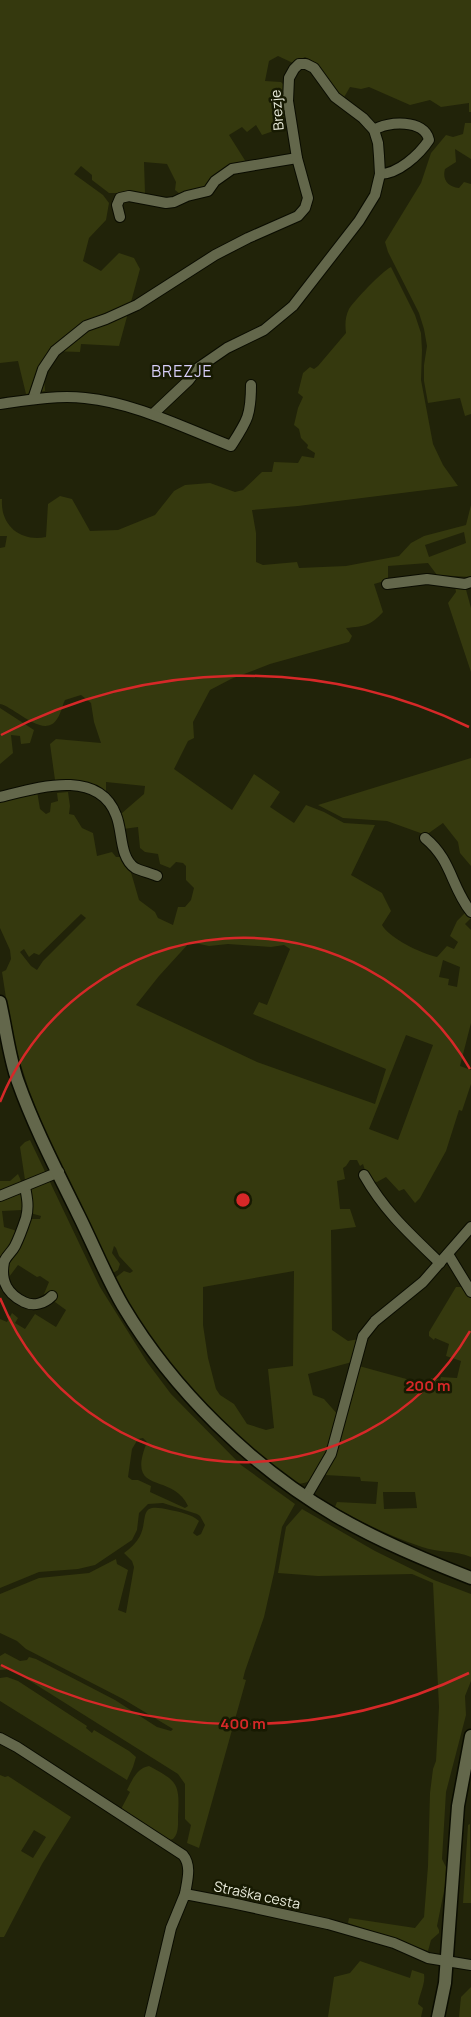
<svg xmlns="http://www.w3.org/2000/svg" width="471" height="2017" font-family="Manrope,sans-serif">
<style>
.green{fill:#35390e;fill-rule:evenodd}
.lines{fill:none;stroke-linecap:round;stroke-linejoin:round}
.minor-casing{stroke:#0a0c00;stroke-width:12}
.tertiary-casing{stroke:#0a0c00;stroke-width:15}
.minor{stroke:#63674b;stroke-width:10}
.tertiary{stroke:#63674b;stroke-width:12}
.ring{fill:none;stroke:#d62828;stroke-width:2.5}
.labels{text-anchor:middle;stroke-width:5;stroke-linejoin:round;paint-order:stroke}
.street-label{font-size:14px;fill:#e9ebdb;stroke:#171a02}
.quarter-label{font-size:16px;letter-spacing:1px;fill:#d8cffa;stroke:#171a02}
.centre{fill:#d62828;stroke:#171a02;stroke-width:2.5}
.ring-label{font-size:15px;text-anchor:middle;font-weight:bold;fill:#d62828;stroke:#171a02;stroke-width:5;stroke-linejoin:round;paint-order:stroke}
</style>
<rect width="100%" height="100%" fill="#212309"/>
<g class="green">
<path d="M0 0H471V112H469V103L441 107 430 100 410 105 369 87 361 89 350 87 343 99 311 60 305 57 293 63 278 56 269 61 265 81 281 82 286 87 288 126 262 135 256 125 247 132 242 127 229 135 246 162C225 175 205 190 180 194L175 190 176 182 167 164 144 162 145 193H109L92 180V175L81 166 74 174 103 195 109 203 106 220 89 238 83 261 101 271 119 253 134 258 140 269 119 346 81 344 80 352 50 351 43 361 45 391 26 394 18 361 0 363Z"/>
<path d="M465 123H471V159L455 149 456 162 445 169C442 180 448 187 459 188L464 182 471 184V414L465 416 460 398 428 403 424 381V365L427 346 424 329 419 313 388 252 385 242 421 183 431 153 446 135 453 137 463 134Z"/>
<path d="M391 267 415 315 421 333 422 350 421 380 433 444 443 465 458 486 298 506 252 510 256 533V562L263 565 297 562 299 568 346 566 399 556 411 543 424 536 466 525 471 505V577L437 575 428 563 388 566V580L374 584 383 612C370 626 365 626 346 628L352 636 349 642 270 664 231 679 210 690 193 722 194 738 188 741 174 769 232 810 254 774 280 792 270 807 294 823 306 805 324 812 344 823 375 825 351 875 382 893 391 911 382 925C389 938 422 954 437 957L447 946 454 949 458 942 450 936 457 921 467 911 471 915V918L465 924 471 930V1023L460 1066 471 1070V1084L462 1111 459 1110 446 1151 420 1198 415 1203 404 1189 399 1191 386 1177 377 1182 368 1180 363 1164 360 1166 357 1160H350L346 1166 343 1168 345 1179 337 1181 340 1209H350L356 1227 331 1230 332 1330 348 1341 359 1339 352 1362 308 1374 313 1395 324 1399 339 1416C334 1433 323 1471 309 1481 306 1483 302 1483 298 1484 284 1474 270 1465 257 1455 199 1406 148 1346 115 1278L124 1271 130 1273 133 1271 119 1256 116 1248 114 1246 112 1253 120 1264 118 1270 113 1273 50 1143 29 1090 12 1037 2 972 6 970 11 959 10 950 0 928V799L37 791 40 809 46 814 50 812 51 803 58 801 57 793 68 792 70 806 69 814 74 815 82 828 93 833 97 856 112 852 116 857H123L130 869 139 900 155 912 158 918 173 925 178 907H185L191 900 194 888 186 880V866L183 863 176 862 170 868 160 864 158 854 145 852 140 848 138 827 123 829 119 814 122 813 144 794 145 786 106 782V794L88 783 55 780 50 744 56 739 101 743 94 722 91 703 81 695 65 700C62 706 61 714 57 719 44 740 15 707 0 704V548L5 547 7 536H0V499H2C0 526 21 542 46 537L48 504 60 496 72 499 90 531 118 530 155 515 174 491 185 485 210 483 235 492 243 490 262 472H272L274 462 298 463 302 456 314 458 315 453 307 448 308 445 301 438 299 429 294 425 298 408 303 397 298 393 303 373 310 367 314 369 318 366 346 333C345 325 345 317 349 309 354 301 382 271 391 267ZM464 532 466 543 429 557 425 545ZM81 914 86 918 43 961 37 970 31 966 20 952 24 949 29 957 34 953 39 955ZM190 942 209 946 228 944 271 947 284 945 290 949 267 1005 259 1002 253 1014 386 1069 375 1104 257 1062 136 1005 159 976ZM443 960 460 967 457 987 448 985 449 979 439 977ZM406 1035 433 1045 398 1140 369 1129ZM294 1271 293 1366 268 1369 274 1428 266 1430 247 1424 234 1404 220 1395 216 1389 208 1358 203 1325V1287Z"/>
<polygon points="454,581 465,586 471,608 471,672 448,603 456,592"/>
<polygon points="0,708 34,730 30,743 21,744 20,736 11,735 13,753 0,764"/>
<polygon points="471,758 471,866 460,853 458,842 443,823 426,835 387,821 343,818 318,805"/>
<path d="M30 1140 100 1287 147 1362 171 1394 241 1465 295 1504 282 1527 274 1573 264 1617 245 1671 243 1679 246 1680 199 1848 187 1843 191 1825 185 1819V1784L178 1774 11 1669 0 1670V1656L5 1653 20 1661 27 1660 29 1657 36 1659 115 1700 157 1727 171 1731 173 1729 123 1699 26 1649 17 1641 0 1633V1594L39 1578 89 1573 116 1559 117 1564 128 1570 118 1610 126 1613 134 1567 132 1561 124 1553C131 1548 136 1543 140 1536 149 1517 137 1502 170 1510 180 1512 191 1514 199 1521L193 1533 197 1536 201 1534 205 1525 200 1516 197 1514 163 1503 148 1504 139 1513 137 1530 132 1540 95 1565 78 1569 39 1572 0 1588V1319L7 1322 12 1313 18 1318 15 1323 25 1329 35 1314 56 1327 66 1310 44 1294 49 1282 40 1276 37 1277 18 1265 6 1281V1270L29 1219H40L41 1216 30 1213 20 1147 25 1142ZM143 1438 147 1442C125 1497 172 1471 188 1506L185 1508 150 1492 151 1486 138 1480H132L128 1477 132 1449 138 1439Z"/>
<path d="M18 1174C24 1186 25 1198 22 1210L2 1211 4 1227 14 1230 18 1233 10 1250 0 1258V1181H10Z"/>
<path d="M456 1287H461L471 1298V1557C454 1550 438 1553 422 1547 392 1537 363 1523 335 1507L337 1502 376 1504 378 1482 361 1481 360 1477 325 1475 337 1452 359 1366 410 1380 430 1383 431 1378 440 1380 441 1377 457 1378 461 1361 446 1356 449 1344 435 1338 434 1340 429 1336V1332ZM383 1492H415L417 1508 384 1509Z"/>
<polygon points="302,1509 375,1551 434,1580 471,1594 471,1681 465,1696 466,1715 446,1792 442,1859 448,1871 437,1926 439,1930 439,1933 431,1940 428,1951 348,1923 349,1918 415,1928 424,1917 428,1866 430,1793 433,1769 436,1761 439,1707 433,1583 412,1574 318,1576 278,1573 286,1527"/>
<polygon points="7,1677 18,1681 87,1726 86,1728 92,1733 94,1730 129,1751 136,1757 133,1767 127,1780 0,1701 0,1678"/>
<path d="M149 1766C177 1781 180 1783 178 1816 178 1824 179 1833 173 1839L169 1840 120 1811 130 1792 127 1790C132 1780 137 1768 149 1766Z"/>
<path d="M0 1775 5 1777 8 1776 71 1817 42 1864 4 1937H0ZM34 1830 46 1837 33 1858 21 1851Z"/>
<polygon points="470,1824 471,1903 463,1903 468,1825"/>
<path d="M360 1961 410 1978 412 1970 424 1974C426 1982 419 1996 418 2004L423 2008 421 2017H328L334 1977 350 1973Z"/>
<polygon points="471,1987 471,2017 459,2017 461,1997"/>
</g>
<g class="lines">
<defs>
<g id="minor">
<path d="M374 130C387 121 425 119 429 140 419 155 398 174 380 174"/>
<polyline points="120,217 117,205 120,198 129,196 166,203 174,202 187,196 208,191 215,181 232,169 297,158"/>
<polyline points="33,399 43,369 55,351 86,326 106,319 137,305 215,255 248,238 298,216 305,208 308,198 297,158 288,101 289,78 294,69 299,64 306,64 314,68 335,97 363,118 374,130 378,143 379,156 380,174 375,195 359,221 293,306 264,330 227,348 198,368 189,380 153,414"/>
<path d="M0 404C28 400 57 395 85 398 136 403 184 428 231 446 247 421 251 416 251 385"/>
<polyline points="387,584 427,579 465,584 471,582"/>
<path d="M0 797C37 788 98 768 116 815 123 831 119 857 135 868 141 871 150 873 157 876"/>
<path d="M425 838C452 860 451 887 471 912"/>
<path d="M364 1175C385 1212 410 1234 440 1263"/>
<path d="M25 1187C27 1197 29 1207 26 1218 23 1227 19 1238 15 1246 12 1252 6 1256 4 1262 0 1282 8 1294 24 1302 34 1307 45 1303 52 1296"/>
<polyline points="0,1196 59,1172"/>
<polyline points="448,1254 471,1292"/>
<polyline points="306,1497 331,1454 363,1336 375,1321 423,1282 471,1227"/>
<path d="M0 1738 17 1747 183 1855C192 1866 187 1881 185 1894"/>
<polyline points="150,2017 171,1928 185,1894 232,1903 328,1924 394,1943 428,1958 471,1965"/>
</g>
<g id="tertiary">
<path d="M0 1002C6 1028 9 1057 18 1082 34 1127 57 1171 78 1214 93 1244 106 1277 123 1306 173 1390 252 1467 336 1516 379 1541 425 1560 471 1578"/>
<polyline points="438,2017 445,1983 458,1806 471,1736"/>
</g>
</defs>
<use href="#minor" class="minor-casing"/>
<use href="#tertiary" class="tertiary-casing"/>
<use href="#minor" class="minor"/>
<use href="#tertiary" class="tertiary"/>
</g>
<g class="ring">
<path d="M470 1331A262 262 0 0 1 0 1298M0 1102A262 262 0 0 1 470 1069"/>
<path d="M469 1673A524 524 0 0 1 1 1665M1 735A524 524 0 0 1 469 727"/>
</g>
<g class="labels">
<g class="street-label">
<text transform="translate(277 110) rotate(-95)" y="5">Brezje</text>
<text transform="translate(257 1895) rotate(12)" y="5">Straška cesta</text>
</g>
<g class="quarter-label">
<text x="182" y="377">BREZJE</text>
</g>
</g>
<circle cx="243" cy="1200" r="8" class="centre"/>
<g class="ring-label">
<text x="428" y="1391">200 m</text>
<text x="243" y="1729">400 m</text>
</g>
</svg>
